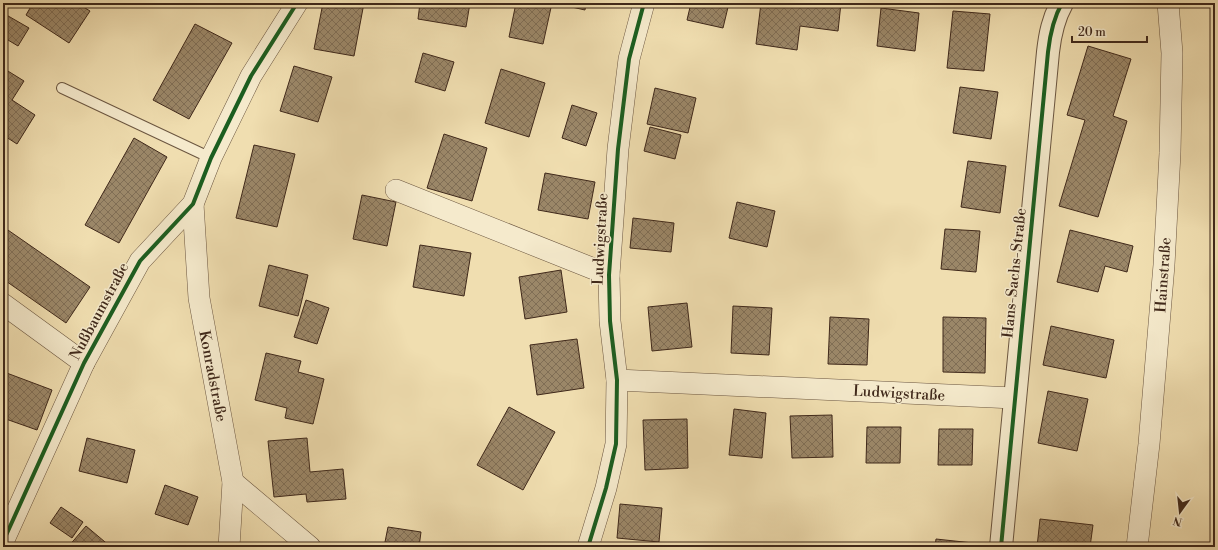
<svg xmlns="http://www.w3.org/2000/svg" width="1218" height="550" font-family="'Libre Bodoni',serif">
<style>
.building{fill:url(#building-cross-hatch);stroke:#3f281a}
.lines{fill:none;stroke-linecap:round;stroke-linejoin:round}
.service-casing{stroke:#6b5640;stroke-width:12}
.minor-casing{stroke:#6b5640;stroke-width:22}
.tertiary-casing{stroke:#6b5640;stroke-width:24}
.service{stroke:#f5eacc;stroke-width:10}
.minor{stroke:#f5eacc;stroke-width:21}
.tertiary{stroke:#f5eacc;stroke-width:22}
.cycleway-casing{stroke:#f5eacc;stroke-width:6}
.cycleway{stroke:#1b5e20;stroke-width:4}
.labels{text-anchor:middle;stroke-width:3;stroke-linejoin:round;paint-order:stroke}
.street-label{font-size:15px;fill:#3f281a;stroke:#f5eacc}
</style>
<defs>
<pattern id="building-cross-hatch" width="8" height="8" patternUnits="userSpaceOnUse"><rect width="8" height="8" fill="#9b8768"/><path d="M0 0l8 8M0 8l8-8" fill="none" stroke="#806e55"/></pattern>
</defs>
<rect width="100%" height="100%" fill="#f0deb0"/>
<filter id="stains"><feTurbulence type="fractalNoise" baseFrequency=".005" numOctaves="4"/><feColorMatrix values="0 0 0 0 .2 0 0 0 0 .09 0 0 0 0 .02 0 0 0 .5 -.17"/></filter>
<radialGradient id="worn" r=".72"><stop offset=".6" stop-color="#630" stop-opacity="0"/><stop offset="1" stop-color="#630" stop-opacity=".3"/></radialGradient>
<g class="building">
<polygon points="33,3 77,3 90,11 69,43 26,15"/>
<polygon points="323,3 364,3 354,56 314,49"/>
<polygon points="420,3 470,3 466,27 418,19"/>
<polygon points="516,3 552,3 543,44 509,37"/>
<polygon points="554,3 586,3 585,10"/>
<polygon points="691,3 729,3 723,28 687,20"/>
<polygon points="761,3 792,7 792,3 841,3 838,31 800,26 797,50 756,44"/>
<polygon points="881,8 919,13 915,51 877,46"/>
<polygon points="953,11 990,14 984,71 947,68"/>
<polygon points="3,13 29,28 18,46 3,37"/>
<polygon points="195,24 232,43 189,119 153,100"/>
<polygon points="1088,46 1131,59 1113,116 1127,121 1098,217 1059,206 1085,120 1067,115"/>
<polygon points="423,53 454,62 445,91 415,82"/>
<polygon points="294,66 332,77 318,122 280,111"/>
<polygon points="3,68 24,81 12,100 35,115 17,144 3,135"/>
<polygon points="501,69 545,83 529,137 485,123"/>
<polygon points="960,87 998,92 991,139 953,133"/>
<polygon points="655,88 696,98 688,133 647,124"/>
<polygon points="572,105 597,113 586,146 562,138"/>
<polygon points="650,127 681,135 675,159 644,151"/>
<polygon points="444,134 487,148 472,201 427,188"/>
<polygon points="134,138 167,157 119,243 85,225"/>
<polygon points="254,145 295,154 277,227 236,218"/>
<polygon points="968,161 1006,166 1000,213 961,207"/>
<polygon points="545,173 595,182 588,219 538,210"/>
<polygon points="362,195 396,202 387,246 353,239"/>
<polygon points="737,202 775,211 767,247 729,238"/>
<polygon points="633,218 674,223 671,252 630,248"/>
<polygon points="5,228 90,287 66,323 3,279 3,231"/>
<polygon points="945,229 980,231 976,272 941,269"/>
<polygon points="1070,230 1133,246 1127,272 1105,266 1098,292 1057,282"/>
<polygon points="420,245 471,253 464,296 413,287"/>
<polygon points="269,265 308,275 298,316 259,306"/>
<polygon points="561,270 567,312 525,319 519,277"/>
<polygon points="306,300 329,308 317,344 294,337"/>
<polygon points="687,303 692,347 652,351 648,307"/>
<polygon points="733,306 772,308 769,355 731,353"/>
<polygon points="830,317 869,319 867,365 828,364"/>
<polygon points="943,317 986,318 985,373 943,372"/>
<polygon points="1051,326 1114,340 1106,378 1043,365"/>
<polygon points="577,339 584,388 537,395 530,345"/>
<polygon points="266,353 301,361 298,372 324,379 313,424 285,418 287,408 255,400"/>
<polygon points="4,372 52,390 37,430 3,418 3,376"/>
<polygon points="1048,391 1088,399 1077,451 1038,443"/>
<polygon points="509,407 555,432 523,490 477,465"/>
<polygon points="734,409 766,413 762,458 729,455"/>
<polygon points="832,415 833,457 792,458 790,416"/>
<polygon points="687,419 688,468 645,470 643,420"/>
<polygon points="867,427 901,427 900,463 866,463"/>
<polygon points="939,429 973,429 972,465 938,465"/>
<polygon points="87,438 135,450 127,483 79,471"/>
<polygon points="307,438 310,472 343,469 346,499 307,502 306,494 274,497 268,441"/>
<polygon points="165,485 198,497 188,525 155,514"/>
<polygon points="620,504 662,508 659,542 617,538"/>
<polygon points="61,507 83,522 72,538 50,523"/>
<polygon points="1040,519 1093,525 1090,547 1037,547"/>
<polygon points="86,526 111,547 68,547"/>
<polygon points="388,527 421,532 419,547 384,547"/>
<polygon points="936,539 973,543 972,547 935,547"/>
</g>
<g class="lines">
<defs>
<polyline id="service" points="62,88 211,158"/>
<g id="minor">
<polyline points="396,190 609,275"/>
<polyline points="193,204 199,298 233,482 229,547"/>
<polyline points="3,304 84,363"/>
<polyline points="617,380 1014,398"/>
<polyline points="233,482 310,547"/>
<polyline points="3,542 84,363 140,261 193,204 211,158 251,76 297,3"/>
<polyline points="588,547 606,488 616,444 617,380 610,321 609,275 618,149 629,59 644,3"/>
<polyline points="1137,547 1149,444 1164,265 1170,153 1172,53 1168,3"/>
</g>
<path id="tertiary" d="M1001 547 1048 52C1050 34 1053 19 1062 3"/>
</defs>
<use href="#service" class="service-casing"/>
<use href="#minor" class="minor-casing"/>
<use href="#tertiary" class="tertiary-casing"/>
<use href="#service" class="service"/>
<use href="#minor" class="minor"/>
<use href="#tertiary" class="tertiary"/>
<defs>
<g id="cycleway">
<polyline points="3,542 84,363 140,261 193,204 211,158 251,76 297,3"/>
<polyline points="588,547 606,488 616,444 617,380 610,321 609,275 618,149 629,59 644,3"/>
<path d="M1001 547 1048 52C1050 34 1053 19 1062 3"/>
</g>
</defs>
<use href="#cycleway" class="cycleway-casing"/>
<use href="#cycleway" class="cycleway"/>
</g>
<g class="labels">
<g class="street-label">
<text transform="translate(600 239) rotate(-87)" y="5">Ludwigstraße</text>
<text transform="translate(1014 273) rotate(-84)" y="5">Hans-Sachs-Straße</text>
<text transform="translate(1163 275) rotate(-86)" y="5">Hainstraße</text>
<text transform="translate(99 311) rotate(-62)" y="5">Nußbaumstraße</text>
<text transform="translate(213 376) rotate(79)" y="5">Konradstraße</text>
<text transform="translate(899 393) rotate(3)" y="5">Ludwigstraße</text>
</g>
</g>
<rect width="1218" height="550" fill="none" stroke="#f0deb0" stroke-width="16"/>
<rect x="4" y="4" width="1210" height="542" fill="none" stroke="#3f281a" stroke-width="2"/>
<rect x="8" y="8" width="1202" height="534" fill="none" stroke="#3f281a"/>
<g transform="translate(1180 512) rotate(195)" stroke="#f5eacc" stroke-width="3" paint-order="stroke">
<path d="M0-3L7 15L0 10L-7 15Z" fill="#3f281a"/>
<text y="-6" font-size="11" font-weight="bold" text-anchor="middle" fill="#3f281a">N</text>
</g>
<path d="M1072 36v6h75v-6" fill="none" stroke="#3f281a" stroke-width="2"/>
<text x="1078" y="36" font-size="12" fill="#3f281a" stroke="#f5eacc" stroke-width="3" paint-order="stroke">20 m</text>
<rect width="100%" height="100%" filter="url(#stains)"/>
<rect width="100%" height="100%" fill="url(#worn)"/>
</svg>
